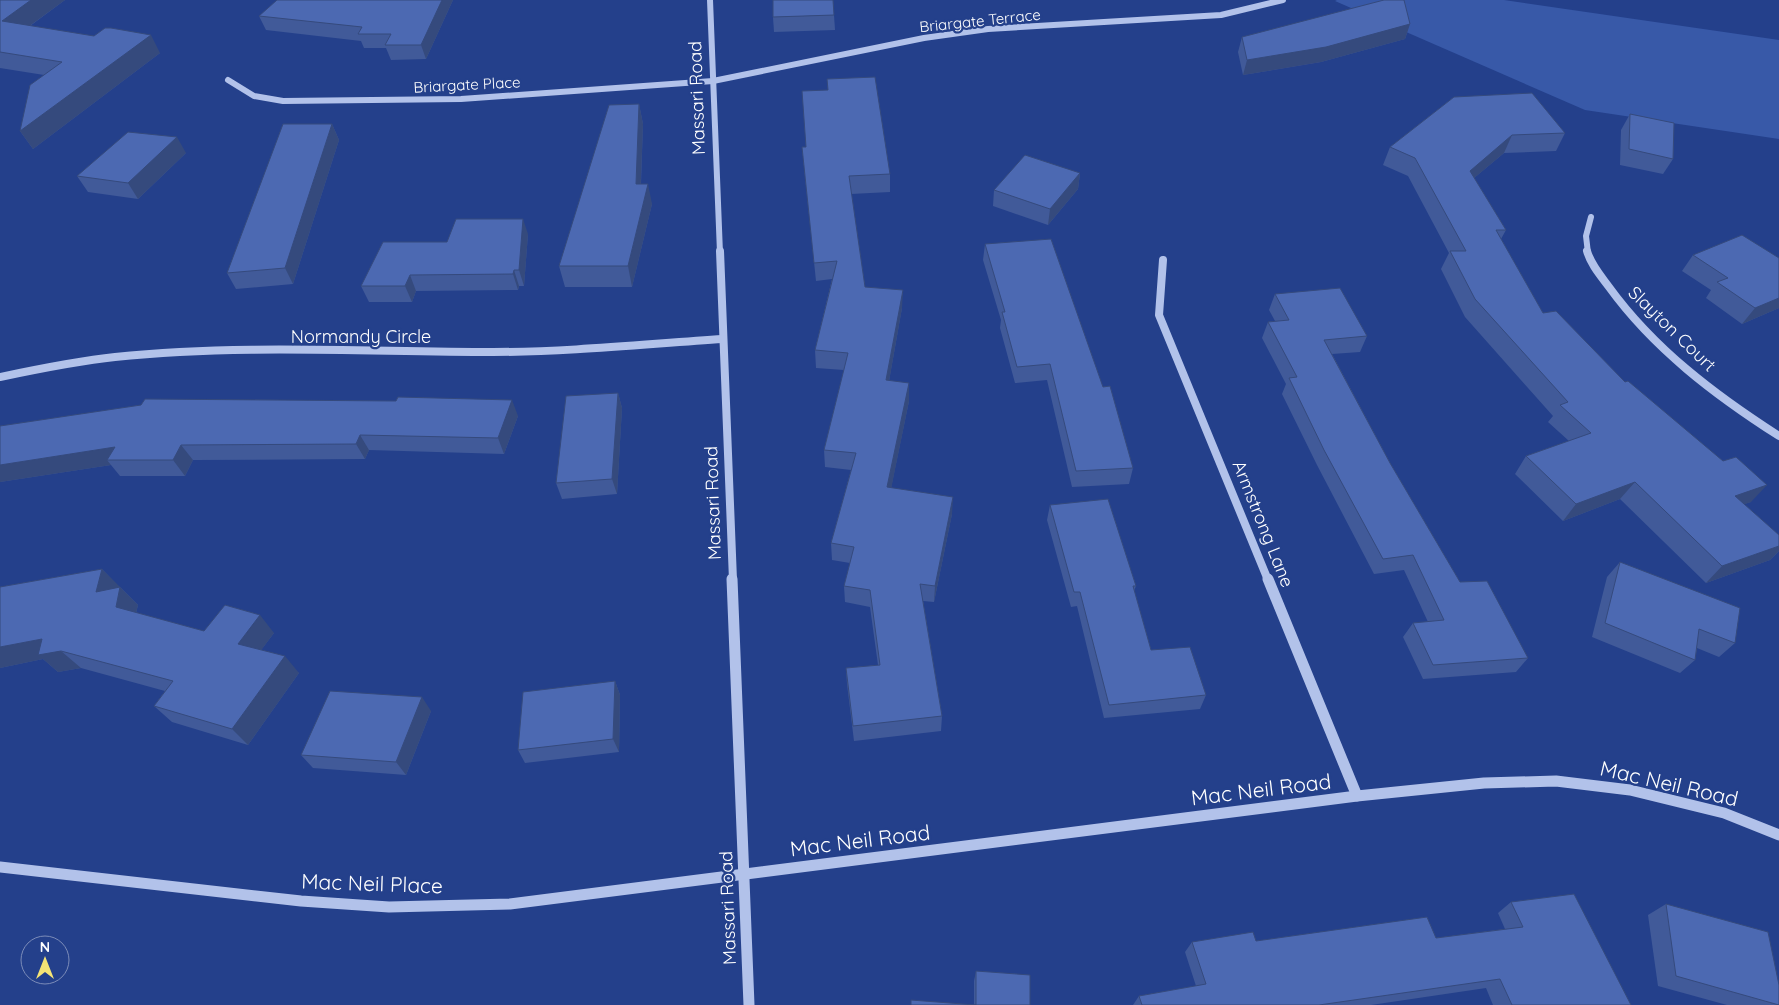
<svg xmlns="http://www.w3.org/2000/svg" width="1779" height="1005" font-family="Quicksand,sans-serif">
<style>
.green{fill:#3859a8}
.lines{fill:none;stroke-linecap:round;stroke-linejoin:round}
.minor-far2{stroke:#b2c2ea;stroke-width:6}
.minor-far1{stroke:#b2c2ea;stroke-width:8}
.minor{stroke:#b2c2ea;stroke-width:11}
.wall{fill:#415a99}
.shaded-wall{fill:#354a7d}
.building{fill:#4c69b2;stroke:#354a7d}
.labels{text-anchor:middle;stroke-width:4.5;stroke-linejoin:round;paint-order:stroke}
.far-street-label{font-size:15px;fill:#fff;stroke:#24408b}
.street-label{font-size:18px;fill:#fff;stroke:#24408b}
.near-street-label{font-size:21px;fill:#fff;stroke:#24408b}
</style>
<rect width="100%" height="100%" fill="#24408b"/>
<polygon class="green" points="1337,0 1504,0 1779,40 1779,139 1585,110 1335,1"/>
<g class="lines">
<g class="minor-far2">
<polyline points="710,0 720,253"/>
<polyline points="228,80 254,96 283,101 461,99 713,81 924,38 988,29 1221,15 1283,0"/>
<polyline points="1588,253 1586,236 1591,217"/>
</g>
<g class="minor-far1">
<polyline points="720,251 733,580"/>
<path d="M1587 251C1591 265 1601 276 1609 287 1654 349 1715 395 1779 436"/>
<polyline points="1163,260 1159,315 1268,580"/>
<path d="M0 377C38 369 76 361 115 357 241 344 367 352 493 352 570 352 646 344 723 339"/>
</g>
<g class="minor">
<polyline points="732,579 749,1005"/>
<polyline points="1268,579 1357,796"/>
<polyline points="0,867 301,901 389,907 510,904 1357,796 1484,783 1556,781 1630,790 1724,813 1779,835"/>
</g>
</g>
<g class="wall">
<polygon points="0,0 65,0 30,26 160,53 33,149 20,131 44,75 0,68"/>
<polygon points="453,0 426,59 391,60 386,48 364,48 361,41 266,30 259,16"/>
<polygon points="834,15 835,30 774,32 773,17"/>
<polygon points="1410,24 1405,39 1321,62 1243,75 1238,52 1242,37"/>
<polygon points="1454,97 1565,133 1556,151 1504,153 1474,178 1506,230 1501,239 1543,313 1625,382 1751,502 1744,504 1779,535 1779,551 1770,560 1706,583 1620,499 1563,521 1515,474 1526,456 1569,441 1548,422 1553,416 1465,317 1441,269 1449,253 1408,176 1383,165 1390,147"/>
<polygon points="639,104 643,124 641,184 652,204 632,287 565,287 559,266"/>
<polygon points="1630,114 1673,159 1663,174 1620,165 1621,130"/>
<polygon points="332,124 339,140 293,284 236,289 227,273"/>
<polygon points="802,147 806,147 890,174 890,192 851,194 865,287 902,308 889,381 909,401 891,488 952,514 934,602 923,601 942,716 941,731 854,741 847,684 846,668 878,665 870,607 845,602 844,586 850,563 832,560 831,543 851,470 825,467 824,450 844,370 816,368 815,350 832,279 816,281"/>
<polygon points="186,153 138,199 88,192 77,176"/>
<polygon points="1080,173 1078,189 1048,225 993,206 994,190"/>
<polygon points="528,234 524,286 519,286 518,290 416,291 412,302 369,302 361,286 447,242"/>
<polygon points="985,244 1103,387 1133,468 1129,484 1072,487 1047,380 1015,383 1000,328 1001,320 983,260"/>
<polygon points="1693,255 1779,258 1779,308 1742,324 1706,298 1711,290 1682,271"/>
<polygon points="1275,294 1367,336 1360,352 1332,354 1390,463 1460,582 1528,658 1516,672 1423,679 1403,637 1413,623 1428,622 1404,570 1374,574 1317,465 1282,394 1286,384 1262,338 1268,322 1275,321 1269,310"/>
<polygon points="618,393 622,408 617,494 562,499 556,483"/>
<polygon points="518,416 504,454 369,450 365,459 193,460 185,476 120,476 111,465 0,482 0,426"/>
<polygon points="1050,505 1136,586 1134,591 1151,650 1206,695 1200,709 1104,718 1077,606 1071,607 1047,520"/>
<polygon points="1620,562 1735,643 1719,657 1697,648 1695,660 1680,673 1592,637 1607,577"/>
<polygon points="102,569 119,587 120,587 138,605 136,613 204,631 274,633 261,650 299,673 248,745 172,722 154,706 165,691 81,668 58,672 43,659 0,668 0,587"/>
<polygon points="615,681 620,695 619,752 525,763 518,750"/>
<polygon points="431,711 406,775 313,768 301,755"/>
<polygon points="1511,902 1631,1005 1493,1005 1486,988 1371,1005 1133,1005 1139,996 1196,986 1185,952 1192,942 1436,938 1505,929 1498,913"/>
<polygon points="1666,904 1779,1005 1727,1005 1658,986 1648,915"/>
<polygon points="976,971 1030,1005 974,1005 974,981"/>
</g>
<g class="shaded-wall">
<polygon points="31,0 65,0 13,38 2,21"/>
<polygon points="442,0 453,0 426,59 421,45"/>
<polygon points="1410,24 1405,39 1321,62 1243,75 1247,60"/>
<polygon points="151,35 160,53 33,149 20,131"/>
<polygon points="639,104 643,124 640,204 636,184"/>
<polygon points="332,124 339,140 293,284 285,268"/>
<polygon points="1512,135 1504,153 1461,189 1470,171"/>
<polygon points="177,137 186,153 138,199 128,183"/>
<polygon points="1080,173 1078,189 1048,225 1050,209"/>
<polygon points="648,184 652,204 632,287 628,266"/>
<polygon points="523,219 528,234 524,286 519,270"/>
<polygon points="514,270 519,286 518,290 513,274"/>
<polygon points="410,275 416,291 412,302 405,286"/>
<polygon points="903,290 902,308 886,398 886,380"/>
<polygon points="1779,298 1779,308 1742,324 1755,308"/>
<polygon points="909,383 909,401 888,504 887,487"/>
<polygon points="618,393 622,408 617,494 612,479"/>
<polygon points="512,400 518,416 504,454 498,438"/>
<polygon points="360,435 369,450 365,459 356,444"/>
<polygon points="181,445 193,460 185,476 173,460"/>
<polygon points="115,447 107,460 111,465 0,482 0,465"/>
<polygon points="1635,482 1620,499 1563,521 1576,504"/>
<polygon points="1767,485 1751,502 1719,513 1735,496"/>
<polygon points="953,497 952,514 934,602 935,586"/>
<polygon points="1779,546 1779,551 1770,560 1706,583 1722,566"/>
<polygon points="102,569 120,587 114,610 96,592"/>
<polygon points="120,587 138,605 133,625 116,607"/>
<polygon points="260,615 274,633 253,661 238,644"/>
<polygon points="42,639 61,651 81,668 58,672 43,659 0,668 0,647"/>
<polygon points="285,656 299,673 248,745 232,729"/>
<polygon points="615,681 620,695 619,752 613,739"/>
<polygon points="422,697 431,711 406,775 396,762"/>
</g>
<g class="building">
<polygon points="0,0 31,0 2,21 94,36 105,28 111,28 151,35 20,131 30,85 62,62 0,52"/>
<polygon points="277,0 442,0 421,45 385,45 391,34 358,34 362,27 259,16"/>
<polygon points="773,0 833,0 834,15 773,17"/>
<polygon points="1384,0 1404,0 1410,24 1326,47 1247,60 1242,37"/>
<polygon points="875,77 890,174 849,176 865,287 903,290 886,380 909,383 887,487 953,497 935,586 920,584 942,716 853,726 846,668 880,665 870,590 844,586 854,547 831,543 856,453 824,450 848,353 815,350 837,261 814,263 802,147 806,147 802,91 828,90 827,79"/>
<polygon points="1532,93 1565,133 1512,135 1470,171 1506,230 1496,230 1543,313 1556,311 1625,382 1628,381 1723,461 1736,457 1767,485 1735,496 1779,535 1779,546 1722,566 1635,482 1576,504 1526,456 1591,433 1560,405 1568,402 1475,299 1450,251 1466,251 1415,158 1390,147 1454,97"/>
<polygon points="639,104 636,184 648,184 628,266 559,266 609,105"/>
<polygon points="1630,114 1674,123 1673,159 1629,149"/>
<polygon points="283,124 332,124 285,268 227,273"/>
<polygon points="128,132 177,137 128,183 77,176"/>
<polygon points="1025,155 1080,173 1050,209 994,190"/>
<polygon points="456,219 523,219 519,270 514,270 513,274 410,275 405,286 361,286 383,242 447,242"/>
<polygon points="1742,235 1779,258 1779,298 1755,308 1717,282 1728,278 1693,255"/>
<polygon points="1051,239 1103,387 1110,386 1133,468 1076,471 1050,364 1017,367 1002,312 1005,312 985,244"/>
<polygon points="1340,288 1367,336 1324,340 1390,463 1460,582 1487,581 1528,658 1433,665 1413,623 1444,620 1413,555 1383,559 1324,450 1289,378 1297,377 1268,322 1289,320 1275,294"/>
<polygon points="618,393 612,479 556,483 566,396"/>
<polygon points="398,397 512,400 498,438 360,435 356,444 181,445 173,460 107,460 115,447 0,465 0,426 141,405 145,399 396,401"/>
<polygon points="1108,499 1136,586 1133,586 1151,650 1190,647 1206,695 1109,705 1080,592 1074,592 1050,505"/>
<polygon points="1620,562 1740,608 1735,643 1699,629 1695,660 1605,623"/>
<polygon points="102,569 96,592 120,587 116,607 204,631 225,605 260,615 238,644 285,656 232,729 154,706 173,681 61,651 38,655 42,639 0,647 0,587"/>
<polygon points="615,681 613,739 518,750 523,692"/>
<polygon points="330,691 422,697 396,762 301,755"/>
<polygon points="1574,894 1631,1005 1512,1005 1500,979 1319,1005 1142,1005 1139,996 1206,984 1192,942 1253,932 1256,941 1427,917 1436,938 1523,927 1511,902"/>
<polygon points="1666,904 1768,932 1779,985 1779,1005 1676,976"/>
<polygon points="976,971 1030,975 1030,1005 911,1005 911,1000 976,1005"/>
</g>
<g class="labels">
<g class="far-street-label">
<text transform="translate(980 21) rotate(-6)" y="5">Briargate Terrace</text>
<text transform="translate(467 85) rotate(-3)" y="5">Briargate Place</text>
</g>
<g class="street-label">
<text transform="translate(697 98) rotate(-92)" y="6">Massari Road</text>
<text transform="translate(1672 329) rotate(44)" y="6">Slayton Court</text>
<text x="361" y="343">Normandy Circle</text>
<text transform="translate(713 503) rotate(-92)" y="6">Massari Road</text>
<text transform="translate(1263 524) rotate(68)" y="6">Armstrong Lane</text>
<text transform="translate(728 908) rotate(-92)" y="6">Massari Road</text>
</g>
<g class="near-street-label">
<text transform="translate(1669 784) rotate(13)" y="7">Mac Neil Road</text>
<text transform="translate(1261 790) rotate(-7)" y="7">Mac Neil Road</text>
<text transform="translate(860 841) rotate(-7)" y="7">Mac Neil Road</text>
<text transform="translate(372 884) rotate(2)" y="7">Mac Neil Place</text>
</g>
</g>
<g transform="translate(45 960)"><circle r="24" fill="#24408b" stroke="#7c8cb9"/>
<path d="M0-4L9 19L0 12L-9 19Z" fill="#f5e475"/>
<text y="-8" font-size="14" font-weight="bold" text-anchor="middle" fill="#ffffff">N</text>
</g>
</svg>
